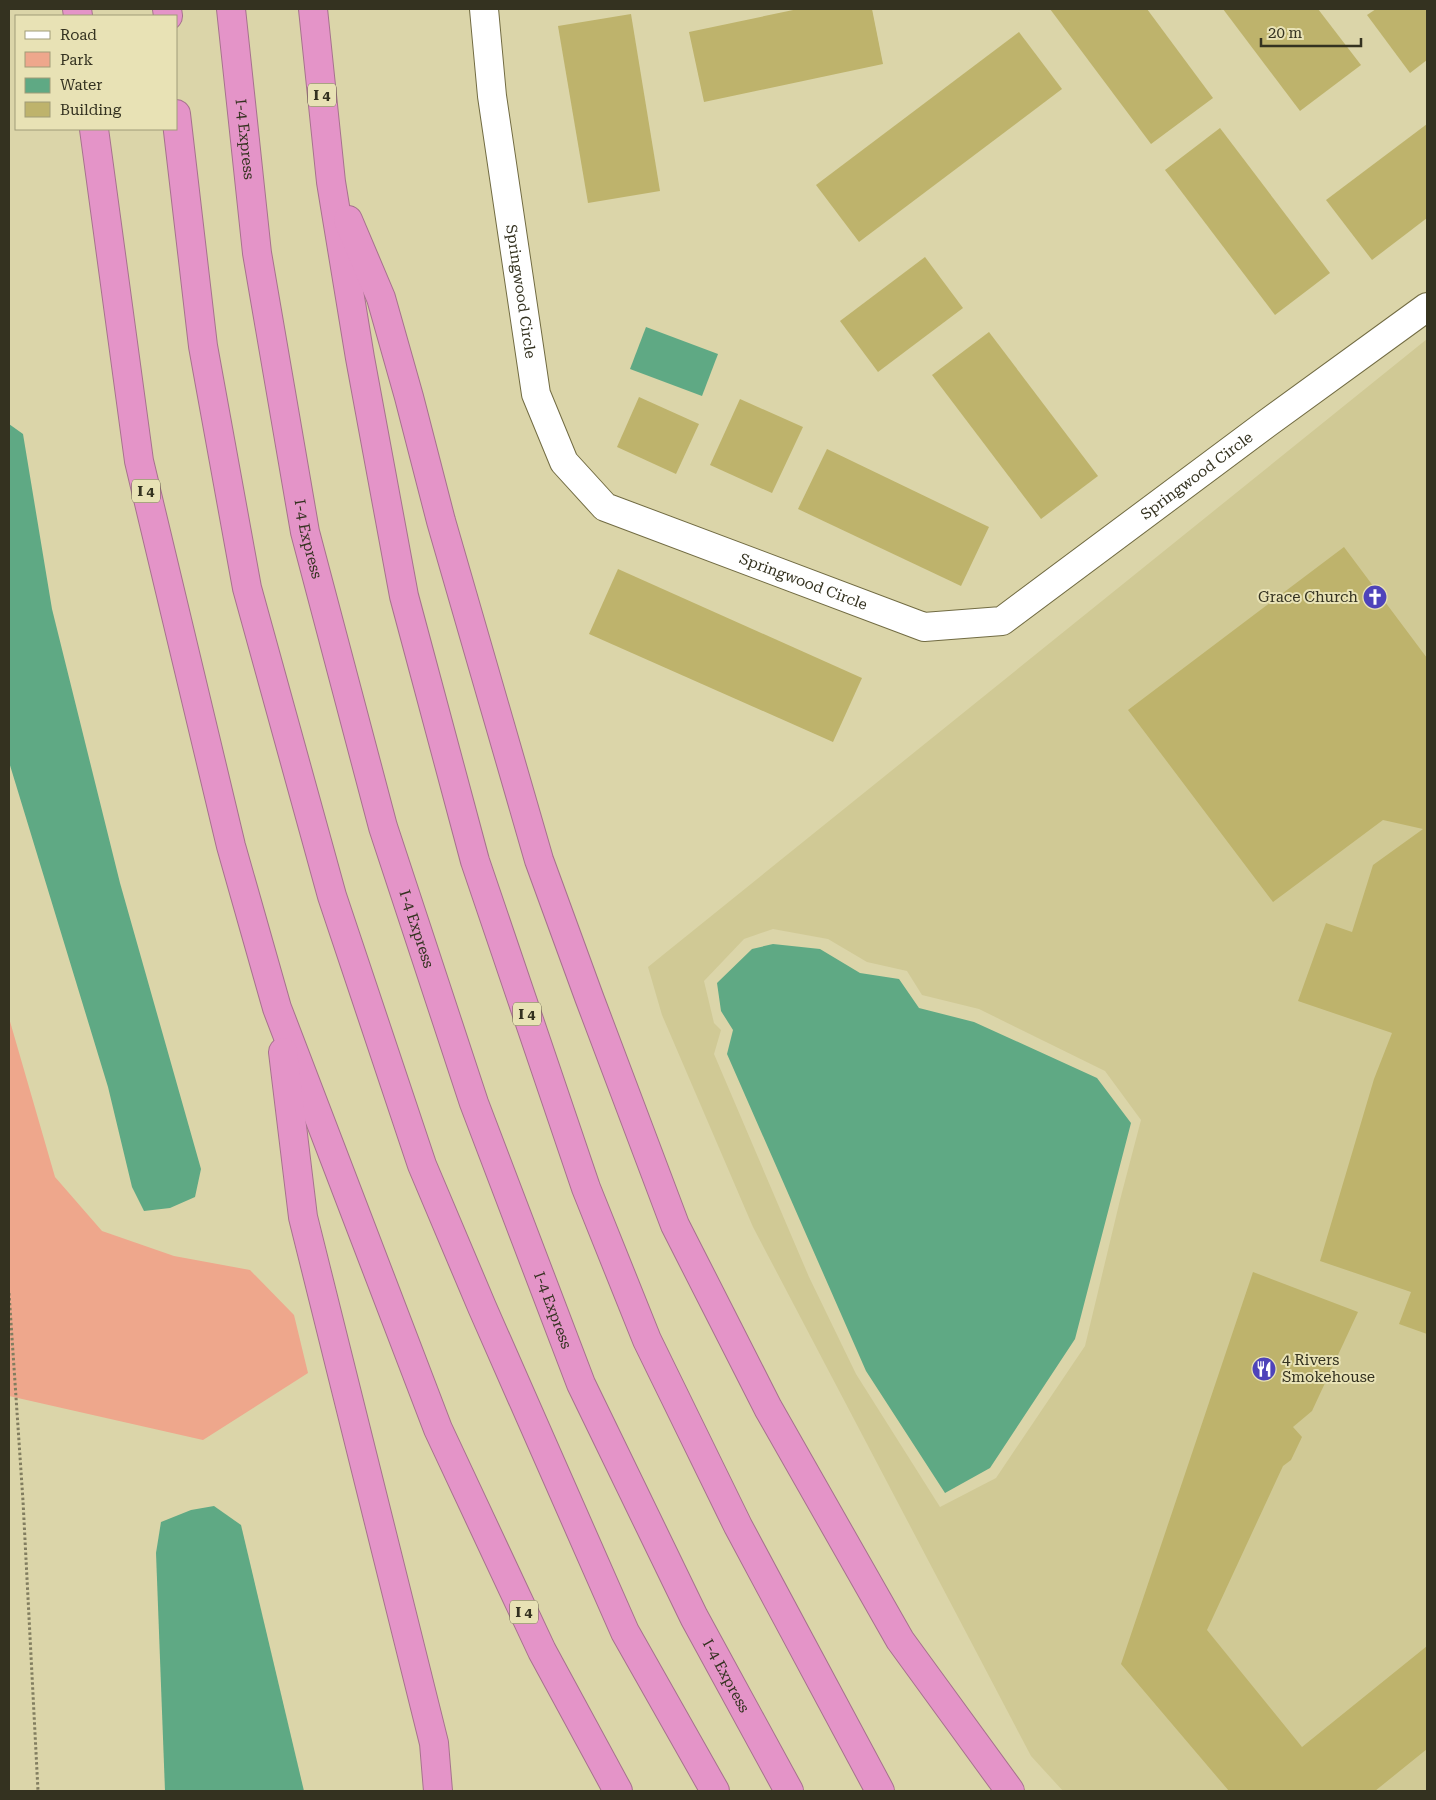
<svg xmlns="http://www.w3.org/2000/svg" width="1436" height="1800" font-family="'Roboto Serif',serif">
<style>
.built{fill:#d0c995;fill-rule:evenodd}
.green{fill:#eea78c}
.water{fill:#5fa984}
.building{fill:#beb36c}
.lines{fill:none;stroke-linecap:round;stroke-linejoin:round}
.minor-casing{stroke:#716b42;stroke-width:30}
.motorway-casing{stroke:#a6728d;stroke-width:30}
.path{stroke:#817d5f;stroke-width:3;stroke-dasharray:2.5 2.5;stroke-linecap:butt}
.minor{stroke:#fff;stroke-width:28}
.motorway{stroke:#e494c8;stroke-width:28}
.labels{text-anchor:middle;stroke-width:4;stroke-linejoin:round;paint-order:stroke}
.shield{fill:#e8e2b5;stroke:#6a674d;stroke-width:1}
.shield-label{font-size:14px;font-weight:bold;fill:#343220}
.street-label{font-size:15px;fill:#343220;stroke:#e8e2b5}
.poi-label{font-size:15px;fill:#343220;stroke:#e8e2b5;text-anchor:end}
</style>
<rect width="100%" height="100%" fill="#dbd5a9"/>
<path class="built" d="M1427 339V1791H1063L1031 1756 753 1227 662 1015 648 967ZM773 929 828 939 867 962 907 971 922 995 979 1009 1105 1071 1141 1120 1120 1200 1085 1346 996 1478 940 1507 856 1374 809 1277 714 1054 721 1030 714 1023 704 981 744 939Z"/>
<polygon class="green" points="9,1018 55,1177 102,1231 174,1256 250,1270 294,1315 308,1373 203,1440 9,1396"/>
<g class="water">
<polygon points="646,327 718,354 702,396 630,369"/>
<polygon points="9,424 23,434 52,609 120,883 201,1169 195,1197 170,1208 144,1211 132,1187 108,1087 9,762"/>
<polygon points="773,944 820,949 860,973 899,979 919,1008 974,1022 1097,1078 1131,1123 1075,1339 990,1468 945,1493 866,1371 727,1054 733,1030 721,1011 717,983 752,949"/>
<polygon points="214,1506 241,1525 304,1791 165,1791 156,1553 161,1522 191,1510"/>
</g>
<g class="building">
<polygon points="798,9 872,9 883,64 704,102 689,32"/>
<polygon points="1050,9 1147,9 1213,98 1151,144"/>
<polygon points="1223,9 1318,9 1361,65 1300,111"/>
<polygon points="1376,9 1427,9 1427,60 1410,73 1367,15"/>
<polygon points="631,14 660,191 588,203 558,26"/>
<polygon points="1019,32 1062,89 859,242 816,185"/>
<polygon points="1427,124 1427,218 1372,260 1326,200"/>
<polygon points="1220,128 1330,273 1275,315 1165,170"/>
<polygon points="925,257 963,308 878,372 840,321"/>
<polygon points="989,332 1098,476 1041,519 932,375"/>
<polygon points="639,397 699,424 676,474 617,447"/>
<polygon points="740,399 803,427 772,493 710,465"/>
<polygon points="827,449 989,527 961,586 798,509"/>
<polygon points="1344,547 1427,658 1427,1334 1399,1324 1411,1292 1320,1261 1374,1079 1392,1033 1298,1001 1326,923 1352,932 1373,865 1423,829 1383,820 1273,902 1128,710"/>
<polygon points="618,569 862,678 833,742 589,634"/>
<polygon points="1253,1272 1358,1312 1312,1411 1293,1427 1302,1437 1291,1460 1283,1466 1207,1630 1302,1747 1427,1646 1427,1749 1375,1791 1229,1791 1121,1664"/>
</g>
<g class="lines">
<defs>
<g id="minor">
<path id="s1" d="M484 9 492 96 536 394 564 462 605 507 924 627 1002 621 1266 424 1427 307"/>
</g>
<g id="motorway">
<polyline points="77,9 78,16"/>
<polyline points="167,9 168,16"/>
<path id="s2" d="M231 9 257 253 305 532 383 827 474 1103 581 1384 694 1617 789 1791"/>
<polyline points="313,9 331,182 360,358 404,596 475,861 586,1188 647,1340 738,1526 880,1791"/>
<polyline points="176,114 203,346 247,588 332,896 422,1165 482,1307 625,1632 715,1791"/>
<polyline points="94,129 139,461 231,846 277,1008 438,1429 542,1651 618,1791"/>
<polyline points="348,220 381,298 409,397 441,521 539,860 589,997 675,1225 768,1408 900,1640 1010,1791"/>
<polyline points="283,1052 303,1217 434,1743 438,1791"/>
</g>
</defs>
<use href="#minor" class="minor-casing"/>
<use href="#motorway" class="motorway-casing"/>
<polyline class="path" points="9,1293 23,1501 38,1791"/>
<use href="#minor" class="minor"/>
<use href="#motorway" class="motorway"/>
</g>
<defs>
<symbol id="church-disc" viewBox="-11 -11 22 22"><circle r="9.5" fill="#4e43ba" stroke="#e8e2b5"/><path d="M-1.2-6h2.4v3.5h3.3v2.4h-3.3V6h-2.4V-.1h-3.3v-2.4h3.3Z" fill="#fff"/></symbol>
<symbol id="restaurant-disc" viewBox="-11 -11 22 22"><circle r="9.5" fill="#4e43ba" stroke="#e8e2b5"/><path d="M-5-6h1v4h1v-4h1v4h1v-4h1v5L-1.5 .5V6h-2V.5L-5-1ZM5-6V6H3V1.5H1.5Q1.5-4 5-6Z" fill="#fff"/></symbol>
</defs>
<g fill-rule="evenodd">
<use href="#church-disc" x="1361" y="583" width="28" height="28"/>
<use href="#restaurant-disc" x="1250" y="1355" width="28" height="28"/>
</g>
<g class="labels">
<g class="shield">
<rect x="308" y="83.5" width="28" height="23" rx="4"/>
<rect x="132" y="479.5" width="28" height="23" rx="4"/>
<rect x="513" y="1002.5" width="28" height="23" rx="4"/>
<rect x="510" y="1600.5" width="28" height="23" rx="4"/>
</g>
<g class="shield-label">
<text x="322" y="100">I 4</text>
<text x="146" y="496">I 4</text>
<text x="527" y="1019">I 4</text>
<text x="524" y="1617">I 4</text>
</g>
<g class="street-label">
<text dy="5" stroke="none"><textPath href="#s2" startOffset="131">I-4 Express</textPath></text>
<text dy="5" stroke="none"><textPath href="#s1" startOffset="285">Springwood Circle</textPath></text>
<text dy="5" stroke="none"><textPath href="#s1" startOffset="1185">Springwood Circle</textPath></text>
<text dy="5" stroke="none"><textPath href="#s2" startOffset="536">I-4 Express</textPath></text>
<text dy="5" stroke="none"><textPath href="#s1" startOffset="735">Springwood Circle</textPath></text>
<text dy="5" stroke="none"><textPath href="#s2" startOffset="941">I-4 Express</textPath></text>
<text dy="5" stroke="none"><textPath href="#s2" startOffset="1346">I-4 Express</textPath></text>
<text dy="5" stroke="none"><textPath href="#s2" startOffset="1751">I-4 Express</textPath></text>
</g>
<g class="poi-label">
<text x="1358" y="602">Grace Church</text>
<text x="1282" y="1365" text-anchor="start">4 Rivers<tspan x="1282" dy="17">Smokehouse</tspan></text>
</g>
</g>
<rect width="1436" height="1800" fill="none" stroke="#343220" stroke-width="20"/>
<rect x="15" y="15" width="162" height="115" fill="#e8e2b5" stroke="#a09c79"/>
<rect x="25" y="31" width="25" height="8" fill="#ffffff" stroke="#a09c79"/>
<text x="60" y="40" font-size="15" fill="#343220">Road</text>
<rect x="25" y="52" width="25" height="15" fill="#eea78c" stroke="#a09c79"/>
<text x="60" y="65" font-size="15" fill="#343220">Park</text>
<rect x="25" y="78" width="25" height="15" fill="#5fa984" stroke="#a09c79"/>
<text x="60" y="90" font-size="15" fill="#343220">Water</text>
<rect x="25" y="102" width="25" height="15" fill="#beb36c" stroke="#a09c79"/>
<text x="60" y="115" font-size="15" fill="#343220">Building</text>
<path d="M1261 38v8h100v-8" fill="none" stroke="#343220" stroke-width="2.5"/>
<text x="1268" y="38" font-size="15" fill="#343220" stroke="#e8e2b5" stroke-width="4" paint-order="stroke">20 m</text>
</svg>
